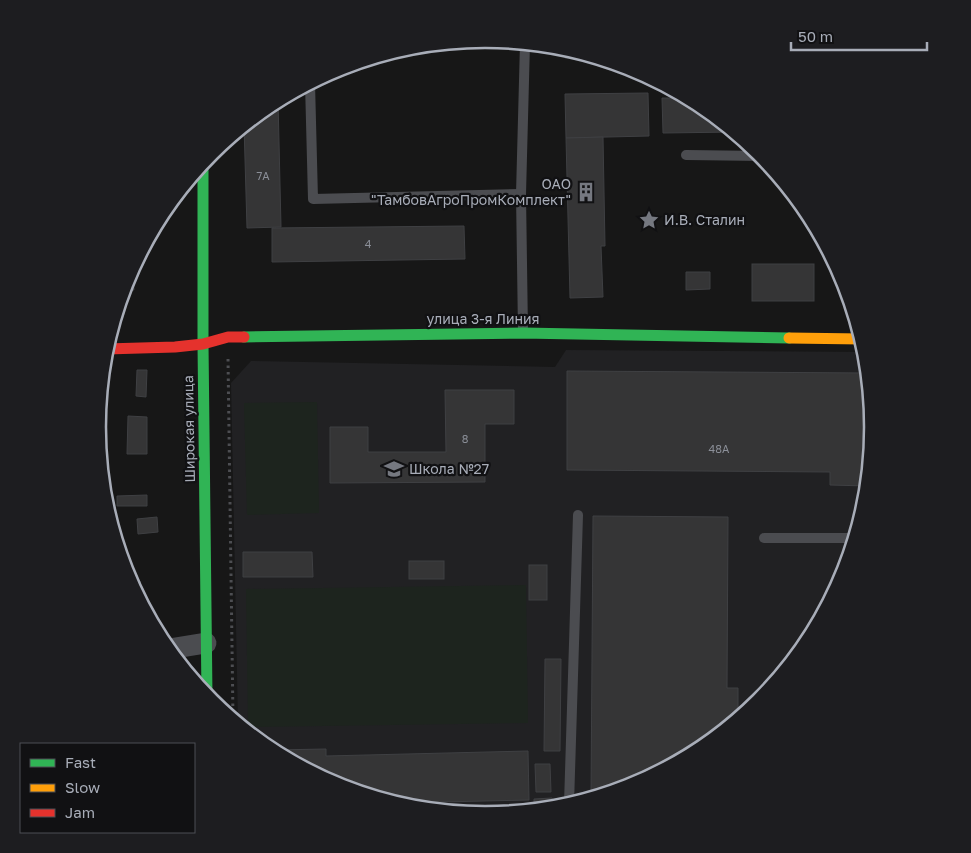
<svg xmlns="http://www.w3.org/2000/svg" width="971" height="853" font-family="'Golos Text',sans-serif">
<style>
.built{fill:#212123}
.garden{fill:#1d241e}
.building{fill:#353536;stroke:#3f4043}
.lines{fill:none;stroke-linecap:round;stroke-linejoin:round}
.path{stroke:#4d4e52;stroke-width:3;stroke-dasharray:2.5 4;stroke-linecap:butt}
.lane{stroke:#4b4c50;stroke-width:10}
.street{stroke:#4b4c50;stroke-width:21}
.fast{stroke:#30b455;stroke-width:11}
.slow{stroke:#ff9f0a;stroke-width:11}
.jam{stroke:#e5322d;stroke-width:11}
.labels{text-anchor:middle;stroke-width:4.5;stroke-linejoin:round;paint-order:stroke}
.number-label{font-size:11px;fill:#8b8f98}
.poi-label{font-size:14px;fill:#a8adb8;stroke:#111113;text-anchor:start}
.street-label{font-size:14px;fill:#a8adb8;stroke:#111113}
.rim{fill:none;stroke:#a8adb8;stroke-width:2.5}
</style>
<rect width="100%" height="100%" fill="#171717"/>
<polygon class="built" points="566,350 866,352 873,427 866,502 844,575 808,642 759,701 701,749 634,785 561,807 486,814 410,807 337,785 270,749 238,722 231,383 251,361 555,367"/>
<g class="garden">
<polygon points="317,402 319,513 247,515 244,403"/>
<polygon points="526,585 528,723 248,727 246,589"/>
</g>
<g class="building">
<polygon points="565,47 597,57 565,58"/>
<polygon points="648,93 649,136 566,138 565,94"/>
<polygon points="662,98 689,98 701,104 735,132 663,133"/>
<polygon points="278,100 281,227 247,228 244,125 270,104"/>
<polygon points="603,137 605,246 601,246 603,297 570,298 566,138"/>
<polygon points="464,226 465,259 272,262 272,228"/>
<rect x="752" y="264" width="62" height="37"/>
<polygon points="686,272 710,272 710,289 686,290"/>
<polygon points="133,274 134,290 123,291 129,275"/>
<polygon points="137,370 147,370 146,397 136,396"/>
<polygon points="567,371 868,373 873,427 867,486 830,485 830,472 567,470"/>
<polygon points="445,390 514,390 514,424 485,424 485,482 330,483 330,427 368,427 368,452 446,452"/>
<polygon points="128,416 147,417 147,454 127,454"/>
<polygon points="147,495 147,506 117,506 117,496"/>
<polygon points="593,516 728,517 727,688 738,688 738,718 701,749 634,785 591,798"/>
<polygon points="157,517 158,532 138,534 137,519"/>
<polygon points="243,552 312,552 313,577 243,577"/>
<rect x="409" y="561" width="35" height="18"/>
<rect x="529" y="565" width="18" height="35"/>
<polygon points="131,581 140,581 140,599"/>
<polygon points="545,659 561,659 560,751 544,751"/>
<polygon points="326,749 326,756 528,751 529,800 396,803 337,785 273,750"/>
<polygon points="535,764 550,764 551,792 536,792"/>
<polygon points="552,798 553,808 534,809 534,799"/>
</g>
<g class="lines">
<polyline class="path" points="228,359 233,718"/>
<g class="lane">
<polyline points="484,39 488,39"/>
<polyline points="310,83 313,199 521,194"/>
<polyline points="686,155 763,156"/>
<polyline points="523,332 521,194 525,43"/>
<polyline points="764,538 855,538"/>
<polyline points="569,804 578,515"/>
</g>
<polyline class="street" points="169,649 206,643"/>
<g class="fast">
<polyline points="203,163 203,344 207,696"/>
<polyline points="244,337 523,333 789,338"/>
</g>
<polyline class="slow" points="789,338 862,339"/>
<polyline class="jam" points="106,349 175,347 203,344 228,337 244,337"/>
</g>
<defs>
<symbol id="building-bare" viewBox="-9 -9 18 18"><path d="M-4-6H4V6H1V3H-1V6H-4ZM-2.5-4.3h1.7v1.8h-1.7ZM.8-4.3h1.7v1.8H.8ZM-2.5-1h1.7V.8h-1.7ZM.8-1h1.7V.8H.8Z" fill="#757880" stroke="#111113" stroke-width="2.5" paint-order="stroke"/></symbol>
<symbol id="sight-bare" viewBox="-9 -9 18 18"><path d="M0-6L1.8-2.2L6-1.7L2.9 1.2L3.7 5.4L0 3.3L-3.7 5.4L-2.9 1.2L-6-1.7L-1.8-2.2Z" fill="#757880" stroke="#111113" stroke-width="2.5" paint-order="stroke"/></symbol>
<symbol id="school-bare" viewBox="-9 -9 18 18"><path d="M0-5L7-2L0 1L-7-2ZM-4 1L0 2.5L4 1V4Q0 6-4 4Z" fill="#757880" stroke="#111113" stroke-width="2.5" paint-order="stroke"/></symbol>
</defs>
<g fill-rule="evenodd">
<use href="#building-bare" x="572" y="178" width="28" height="28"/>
<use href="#sight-bare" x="635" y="206" width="28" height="28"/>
<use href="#school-bare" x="380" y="455" width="28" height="28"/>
</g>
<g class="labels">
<g class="number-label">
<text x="263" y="180">7А</text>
<text x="368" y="248">4</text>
<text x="465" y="443">8</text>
<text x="719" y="453">48А</text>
</g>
<g class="poi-label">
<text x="571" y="189" text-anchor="end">ОАО<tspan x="571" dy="16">"ТамбовАгроПромКомплект"</tspan></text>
<text x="664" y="225">И.В. Сталин</text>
<text x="409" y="474">Школа №27</text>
</g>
<g class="street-label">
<text x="483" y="324">улица 3-я Линия</text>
<text transform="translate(189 429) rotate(-91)" y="5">Широкая улица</text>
</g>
</g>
<path d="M0 0H971V853H0ZM106 427a379 379 0 1 1 758 0a379 379 0 1 1-758 0Z" fill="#1d1d20" fill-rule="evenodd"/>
<path class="rim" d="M106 427a379 379 0 1 1 758 0a379 379 0 1 1-758 0Z"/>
<rect x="20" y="743" width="175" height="90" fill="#111113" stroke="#4d4f55"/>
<rect x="30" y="759" width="25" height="8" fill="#30b455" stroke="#4d4f55"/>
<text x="65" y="768" font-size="15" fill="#a8adb8">Fast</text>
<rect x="30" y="784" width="25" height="8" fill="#ff9f0a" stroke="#4d4f55"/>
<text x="65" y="793" font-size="15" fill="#a8adb8">Slow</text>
<rect x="30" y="809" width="25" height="8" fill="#e5322d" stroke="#4d4f55"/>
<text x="65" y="818" font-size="15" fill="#a8adb8">Jam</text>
<path d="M791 42v8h136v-8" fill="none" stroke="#a8adb8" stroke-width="2.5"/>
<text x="798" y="42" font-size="15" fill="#a8adb8" stroke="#111113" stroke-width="4" paint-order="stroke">50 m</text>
</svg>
